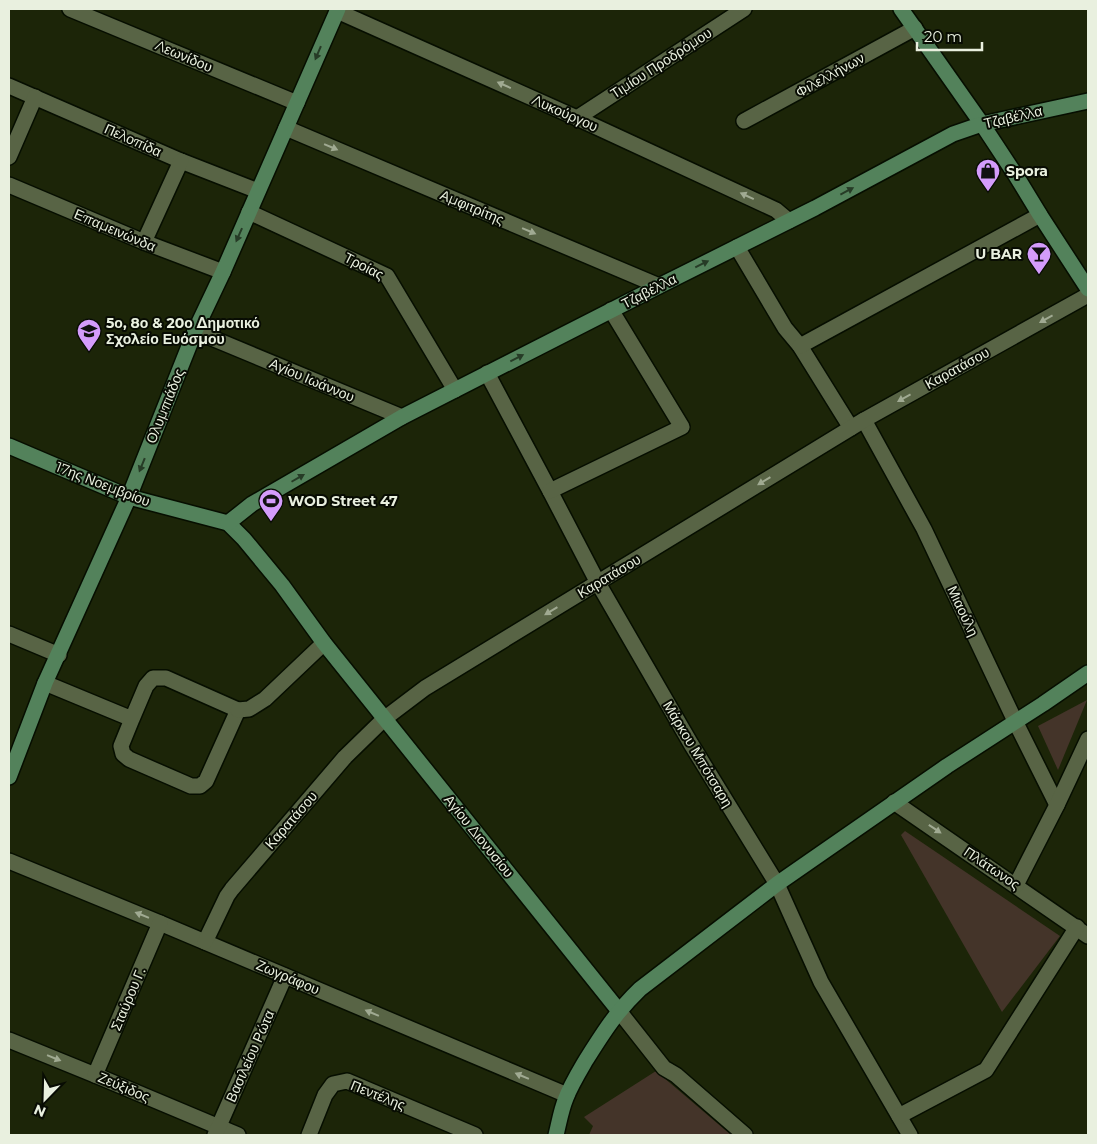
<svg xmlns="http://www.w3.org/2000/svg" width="1097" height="1144" font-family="Montserrat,sans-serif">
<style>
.green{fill:#443429}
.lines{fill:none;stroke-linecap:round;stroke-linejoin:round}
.street-casing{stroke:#060e00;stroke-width:18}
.secondary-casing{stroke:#060e00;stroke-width:18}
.street{stroke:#586445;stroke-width:15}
.secondary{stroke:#53825b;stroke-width:15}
.oneway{fill:#263b26}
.oneway2{fill:#a0aa92}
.labels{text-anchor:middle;stroke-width:4;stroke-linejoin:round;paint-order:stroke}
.street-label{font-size:14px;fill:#e9f0df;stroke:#080c03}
.poi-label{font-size:14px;font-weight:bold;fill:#e9f0df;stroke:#080c03;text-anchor:start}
</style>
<rect width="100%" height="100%" fill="#1c2508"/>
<g class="green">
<polygon points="1087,700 1058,770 1038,726"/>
<polygon points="905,831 1060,936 1002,1012 901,835"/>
<polygon points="656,1071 731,1135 589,1135 593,1126 584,1117"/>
</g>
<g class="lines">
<defs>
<g id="street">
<polyline points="70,9 297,103"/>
<polyline points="337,11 577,118 776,210 789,221"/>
<polyline points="9,86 181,161 258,191"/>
<polyline points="577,118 744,9"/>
<polyline points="744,121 915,28"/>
<polyline points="286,128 659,286"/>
<polyline points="9,157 35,97"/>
<polyline points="9,185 144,242 223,272"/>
<polyline points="249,212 387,276 455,390"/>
<polyline points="144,242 181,161"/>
<polyline points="737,247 785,328 800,346 851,428"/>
<polyline points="195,331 402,417"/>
<polyline points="800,346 1040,215"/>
<polyline points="487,373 550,491 598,583 691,744 777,884 821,982 910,1135"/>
<polyline points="864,420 924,529 1015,721 1057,805"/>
<polyline points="550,491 682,427 611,310"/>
<polyline points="9,634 59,655"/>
<polyline points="45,683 132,719 121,746 123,754 129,759 191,786 200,786 206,781 238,710 166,678 153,678 146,686 132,719"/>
<polyline points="238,710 249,709 265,699 324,643"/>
<polyline points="894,802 1088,936"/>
<polyline points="9,861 160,923 567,1095"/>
<polyline points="1016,885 1057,805 1088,739"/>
<polyline points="205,942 227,896 232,889 345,757 384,719 425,688 864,420 1088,295"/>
<polyline points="619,1011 664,1068 676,1075 745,1135"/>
<polyline points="9,1040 95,1075 238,1135"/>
<polyline points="95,1075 160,923"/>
<polyline points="899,1116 986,1070 1077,927"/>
<polyline points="215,1135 285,976"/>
<polyline points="309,1135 325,1095 333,1084 347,1081 475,1135"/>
</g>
<g id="secondary">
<polyline points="901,9 982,124 1015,174 1040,215 1088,289"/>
<polyline points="9,446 129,497 228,523 244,539 282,585 324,643 619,1011"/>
<polyline points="228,523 252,504 402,417 659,286 815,208 953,134 982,124 1088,101"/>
<polyline points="9,777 45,683 129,497 195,331 223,272 338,9"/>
<path d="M556 1135C559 1123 561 1110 566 1098 571 1085 579 1072 586 1060 603 1033 616 1012 640 989L777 884 947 766 1043 704 1088 673"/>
</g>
</defs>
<use href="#street" class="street-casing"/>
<use href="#secondary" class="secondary-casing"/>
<use href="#street" class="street"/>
<use href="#secondary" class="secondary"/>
</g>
<defs><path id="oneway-solid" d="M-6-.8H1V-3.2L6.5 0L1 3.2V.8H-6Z" transform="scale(1.25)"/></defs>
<g class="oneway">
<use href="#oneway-solid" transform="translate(318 53) rotate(113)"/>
<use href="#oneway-solid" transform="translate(847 191) rotate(-28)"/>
<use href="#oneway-solid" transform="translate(239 235) rotate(114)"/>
<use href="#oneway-solid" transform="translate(702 264) rotate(-26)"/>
<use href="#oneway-solid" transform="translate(517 358) rotate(-27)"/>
<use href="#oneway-solid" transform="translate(142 465) rotate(112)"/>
<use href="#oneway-solid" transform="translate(298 478) rotate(-30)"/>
</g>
<g class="oneway2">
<use href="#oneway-solid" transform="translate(504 85) rotate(-156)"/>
<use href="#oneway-solid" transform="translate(331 147) rotate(23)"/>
<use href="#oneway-solid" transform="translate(747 196) rotate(-155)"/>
<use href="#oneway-solid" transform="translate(529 231) rotate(23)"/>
<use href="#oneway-solid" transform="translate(1046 319) rotate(151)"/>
<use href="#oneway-solid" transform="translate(904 398) rotate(151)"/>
<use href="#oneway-solid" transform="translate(764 481) rotate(149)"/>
<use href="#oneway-solid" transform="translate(551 611) rotate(149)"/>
<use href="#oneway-solid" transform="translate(935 829) rotate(34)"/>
<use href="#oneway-solid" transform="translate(142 915) rotate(-158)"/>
<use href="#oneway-solid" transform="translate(372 1013) rotate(-157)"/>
<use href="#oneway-solid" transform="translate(54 1058) rotate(22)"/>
<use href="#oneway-solid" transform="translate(522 1076) rotate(-157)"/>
</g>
<defs>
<symbol id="shop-pin" viewBox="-11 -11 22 30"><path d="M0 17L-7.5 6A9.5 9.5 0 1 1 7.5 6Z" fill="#d49cfb" stroke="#080c03"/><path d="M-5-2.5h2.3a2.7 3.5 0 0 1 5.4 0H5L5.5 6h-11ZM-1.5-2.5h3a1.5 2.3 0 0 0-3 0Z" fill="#111"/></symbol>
<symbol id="bar-pin" viewBox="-11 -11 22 30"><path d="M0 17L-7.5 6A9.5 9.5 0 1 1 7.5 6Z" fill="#d49cfb" stroke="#080c03"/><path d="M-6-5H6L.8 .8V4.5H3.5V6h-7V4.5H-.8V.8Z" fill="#111"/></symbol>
<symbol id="school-pin" viewBox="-11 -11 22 30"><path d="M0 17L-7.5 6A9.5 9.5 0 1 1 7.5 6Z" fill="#d49cfb" stroke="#080c03"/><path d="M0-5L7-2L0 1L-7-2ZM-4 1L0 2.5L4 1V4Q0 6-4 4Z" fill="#111"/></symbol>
<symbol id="stadium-pin" viewBox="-11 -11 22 30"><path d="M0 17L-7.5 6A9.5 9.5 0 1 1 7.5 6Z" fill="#d49cfb" stroke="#080c03"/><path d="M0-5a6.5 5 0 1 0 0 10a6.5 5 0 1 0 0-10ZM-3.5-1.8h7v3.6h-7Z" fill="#111"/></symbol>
</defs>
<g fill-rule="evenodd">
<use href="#shop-pin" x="974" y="157" width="28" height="38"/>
<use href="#bar-pin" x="1025" y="240" width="28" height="38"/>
<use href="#school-pin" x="75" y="317" width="28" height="38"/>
<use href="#stadium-pin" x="257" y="487" width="28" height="38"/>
</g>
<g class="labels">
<g class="street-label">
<text transform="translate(184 56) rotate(23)" y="5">Λεωνίδου</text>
<text transform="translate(661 63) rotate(-33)" y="5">Τιμίου Προδρόμου</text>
<text transform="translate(830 75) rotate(-29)" y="5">Φιλελλήνων</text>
<text transform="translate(565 113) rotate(24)" y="5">Λυκούργου</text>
<text transform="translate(1013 117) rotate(-13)" y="5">Τζαβέλλα</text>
<text transform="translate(133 140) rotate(24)" y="5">Πελοπίδα</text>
<text transform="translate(472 207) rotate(23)" y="5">Αμφιτρίτης</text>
<text transform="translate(115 230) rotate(23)" y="5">Επαμεινώνδα</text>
<text transform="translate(364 266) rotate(27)" y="5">Τροίας</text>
<text transform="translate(649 291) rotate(-27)" y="5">Τζαβέλλα</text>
<text transform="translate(957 368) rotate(-29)" y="5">Καρατάσου</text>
<text transform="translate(312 380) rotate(23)" y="5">Αγίου Ιωάννου</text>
<text transform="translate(165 406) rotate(-68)" y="5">Ολυμπιάδος</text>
<text transform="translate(103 484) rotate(21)" y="5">17ης Νοεμβρίου</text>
<text transform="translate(609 576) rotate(-31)" y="5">Καρατάσου</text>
<text transform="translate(963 611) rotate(65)" y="5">Μιαούλη</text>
<text transform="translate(698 754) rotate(59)" y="5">Μάρκου Μπότσαρη</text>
<text transform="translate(291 820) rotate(-49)" y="5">Καρατάσου</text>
<text transform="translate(479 836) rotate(51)" y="5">Αγίου Διονυσίου</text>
<text transform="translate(992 868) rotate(34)" y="5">Πλάτωνος</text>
<text transform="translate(288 977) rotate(23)" y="5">Ζωγράφου</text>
<text transform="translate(128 999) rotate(-67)" y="5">Σταύρου Γ.</text>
<text transform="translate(250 1056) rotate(-66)" y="5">Βασιλείου Ρώτα</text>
<text transform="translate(124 1087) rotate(23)" y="5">Ζεύξιδος</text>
<text transform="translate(378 1095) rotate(22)" y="5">Πεντέλης</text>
</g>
<g class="poi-label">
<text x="1006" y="176">Spora</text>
<text x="1022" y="259" text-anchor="end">U BAR</text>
<text x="106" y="328">5ο, 8ο &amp; 20ο Δημοτικό<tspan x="106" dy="16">Σχολείο Ευόσμου</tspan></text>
<text x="288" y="506">WOD Street 47</text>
</g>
</g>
<rect width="1097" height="1144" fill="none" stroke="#e9f0df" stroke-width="20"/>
<g transform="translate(45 1099) rotate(203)" stroke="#080c03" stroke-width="4" paint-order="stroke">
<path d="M0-4L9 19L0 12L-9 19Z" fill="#e9f0df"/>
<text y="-8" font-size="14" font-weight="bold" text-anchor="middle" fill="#e9f0df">N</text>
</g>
<path d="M917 42v8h65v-8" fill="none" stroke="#e9f0df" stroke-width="2.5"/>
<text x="924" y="42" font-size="15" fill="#e9f0df" stroke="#080c03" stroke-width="4" paint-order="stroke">20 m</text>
</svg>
